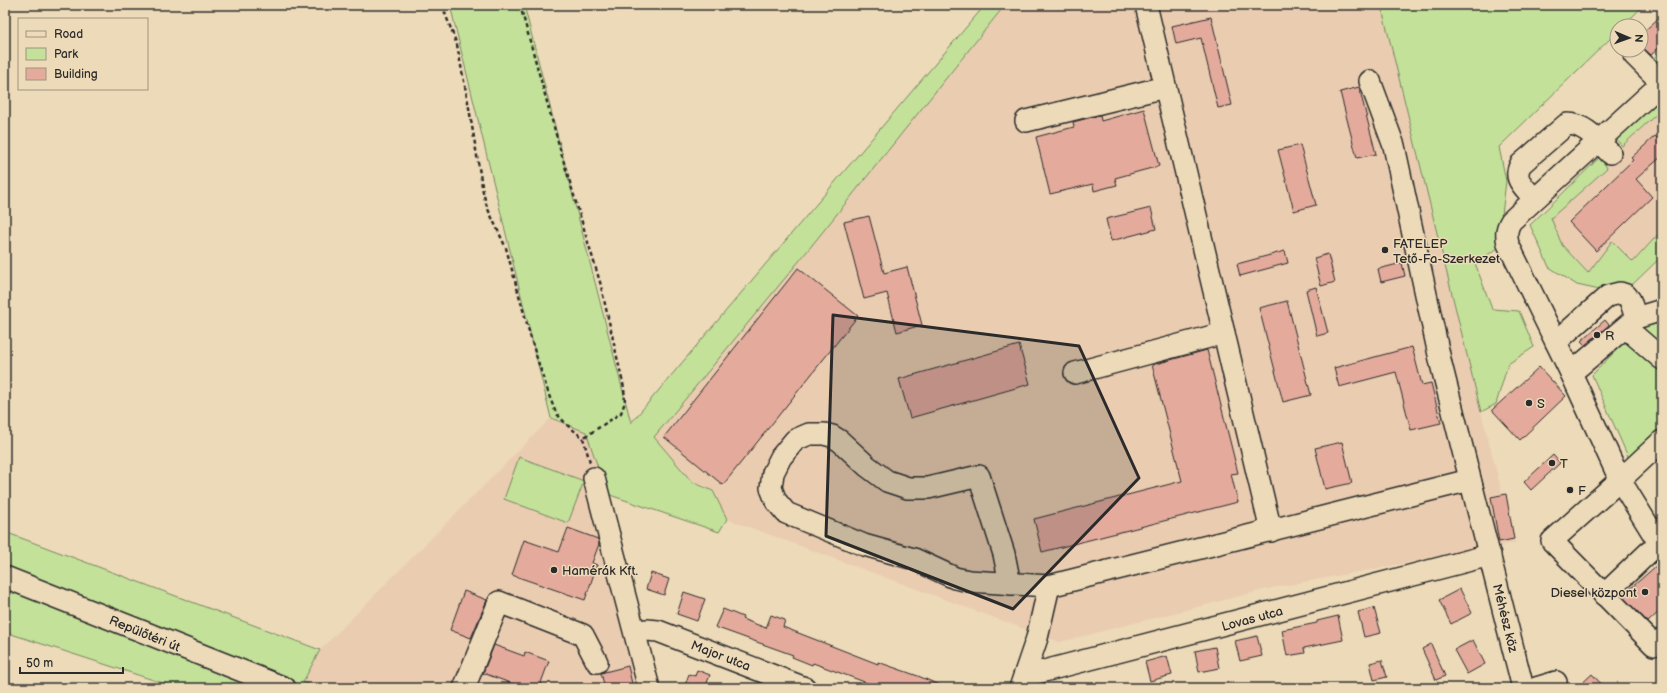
<svg xmlns="http://www.w3.org/2000/svg" width="1667" height="693" font-family="'Balsamiq Sans',sans-serif">
<style>
.built{fill:#eaccb0}
.green{fill:#c3e199;stroke:#778662}
.building{fill:#e4ab9d;stroke:#2b2b2b}
.lines{fill:none;stroke-linecap:round;stroke-linejoin:round}
.minor-casing{stroke:#2b2b2b;stroke-width:24}
.path{stroke:#2b2b2b;stroke-width:2.5;stroke-dasharray:4 3;stroke-linecap:butt}
.minor{stroke:#eddab8;stroke-width:21}
.marked{fill:#2b2b2b;fill-opacity:0.2;stroke:#2b2b2b;stroke-width:3;stroke-linejoin:round}
.poi-dot{fill:#2b2b2b;stroke:#eddab8;stroke-width:1.5}
.labels{text-anchor:middle;stroke-width:3;stroke-linejoin:round;paint-order:stroke}
.poi-label{font-size:13px;fill:#2b2b2b;stroke:#eddab8;text-anchor:start}
.street-label{font-size:13px;fill:#2b2b2b;stroke:#eddab8}
</style>
<rect width="100%" height="100%" fill="#eddab8"/>
<filter id="ink" filterUnits="userSpaceOnUse"><feTurbulence type="fractalNoise" baseFrequency=".025" numOctaves="2"/><feDisplacementMap in="SourceGraphic" scale="8" xChannelSelector="R" yChannelSelector="G"/><feConvolveMatrix kernelMatrix="1 2 1 2 8 2 1 2 1" color-interpolation-filters="sRGB"/></filter>
<g filter="url(#ink)">
<g class="built">
<polygon points="1005,5 1381,5 1481,412 1515,543 1271,588 1060,642 727,519 713,491 692,482 654,437 800,260"/>
<polygon points="1662,109 1662,230 1633,263 1588,273 1562,245 1550,218 1607,168 1604,163"/>
<polygon points="551,418 586,432 607,494 650,688 318,688 303,682 320,650"/>
</g>
<g class="green">
<polygon points="450,5 524,5 631,423 985,5 1005,5 800,260 654,437 692,482 713,491 727,519 719,532 607,494 586,432 551,418"/>
<polygon points="1381,5 1644,5 1623,26 1617,26 1617,32 1499,147 1506,181 1498,248 1475,263 1492,309 1519,311 1534,347 1508,364 1496,404 1481,412"/>
<polygon points="1662,51 1662,71 1650,61"/>
<polygon points="1662,96 1662,109 1622,146 1616,139"/>
<polygon points="1600,157 1607,168 1551,218 1562,245 1588,273 1612,241 1633,262 1662,230 1662,256 1633,284 1604,291 1577,285 1549,267 1530,225"/>
<polygon points="1662,303 1662,430 1629,459 1592,375"/>
<polygon points="519,457 584,481 568,523 504,499"/>
<polygon points="5,532 320,650 303,682 318,688 178,688 5,632"/>
</g>
<g class="building">
<polygon points="1662,15 1662,45 1651,55 1641,46 1641,34"/>
<polygon points="1211,17 1232,105 1218,108 1201,38 1176,44 1172,26"/>
<polygon points="1359,87 1376,154 1357,158 1340,92"/>
<polygon points="1144,109 1159,166 1115,178 1117,185 1094,191 1093,184 1050,194 1036,137 1074,127 1073,122 1100,115 1101,121"/>
<polygon points="1655,136 1662,143 1662,156 1636,179 1652,197 1596,251 1569,222 1633,160 1631,158"/>
<polygon points="1300,145 1316,205 1294,211 1278,150"/>
<polygon points="1151,208 1156,229 1111,241 1106,219"/>
<polygon points="869,216 884,273 907,267 922,325 897,332 887,293 864,299 844,222"/>
<polygon points="1285,251 1288,263 1240,276 1237,264"/>
<polygon points="1328,254 1335,282 1321,286 1314,258"/>
<polygon points="1402,263 1405,276 1381,282 1378,269"/>
<polygon points="798,268 858,316 723,485 664,437"/>
<polygon points="1316,287 1328,333 1317,336 1306,290"/>
<polygon points="1287,301 1311,395 1283,402 1259,308"/>
<polygon points="1605,320 1609,325 1585,345 1581,341"/>
<polygon points="1019,345 1030,384 910,418 899,379"/>
<polygon points="1412,347 1422,385 1431,383 1441,423 1411,430 1396,372 1339,387 1334,368"/>
<polygon points="1207,350 1238,473 1231,474 1238,502 1042,552 1034,519 1182,481 1152,365"/>
<polygon points="1539,367 1566,396 1520,440 1492,410"/>
<polygon points="1342,442 1352,483 1325,489 1315,448"/>
<polygon points="1553,455 1560,463 1531,490 1524,482"/>
<polygon points="1506,494 1514,539 1499,542 1491,497"/>
<polygon points="568,528 598,539 599,544 592,563 597,565 585,600 512,575 524,540 559,552"/>
<polygon points="1657,565 1662,570 1662,609 1648,622 1622,596"/>
<polygon points="651,573 669,579 664,595 646,589"/>
<polygon points="1460,589 1472,613 1451,624 1439,600"/>
<polygon points="464,591 487,600 471,638 450,630"/>
<polygon points="684,592 705,599 697,621 677,614"/>
<polygon points="1374,608 1381,633 1364,637 1358,612"/>
<polygon points="723,609 743,617 742,619 766,628 771,615 785,620 783,627 878,664 878,662 918,676 947,688 881,688 813,663 812,665 792,657 793,655 715,627"/>
<polygon points="1338,616 1343,640 1304,648 1305,653 1287,656 1282,630 1317,623 1317,621"/>
<polygon points="1257,636 1262,656 1240,661 1235,641"/>
<polygon points="1473,640 1485,664 1467,674 1454,650"/>
<polygon points="1431,644 1445,676 1436,680 1422,649"/>
<polygon points="494,645 524,656 525,652 549,661 539,688 511,688 513,684 483,673"/>
<polygon points="1215,647 1219,668 1199,672 1195,651"/>
<polygon points="1167,656 1172,675 1150,681 1145,662"/>
<polygon points="1382,660 1387,677 1374,680 1370,663"/>
<polygon points="628,666 633,688 605,688 601,673"/>
<polygon points="697,670 710,675 705,688 684,688 689,674 695,676"/>
<polygon points="1592,674 1605,688 1577,688"/>
</g>
<g class="lines">
<defs>
<g id="minor">
<polyline points="1146,5 1271,531"/>
<polyline points="1634,55 1662,83"/>
<polyline points="1370,81 1394,146 1441,364 1523,688"/>
<path d="M1662 83 1511 221C1506 229 1506 235 1508 244L1571 373 1620 480 1552 541 1654 645 1662 639"/>
<polyline points="1026,121 1165,87"/>
<path d="M1534 199C1524 186 1512 179 1521 164L1567 124C1586 124 1598 141 1610 153"/>
<polyline points="1626,328 1662,359"/>
<polyline points="1556,342 1608,296 1620,293 1626,295 1630,300 1636,318"/>
<polyline points="1075,373 1224,333"/>
<polyline points="1571,373 1636,318 1662,310"/>
<polyline points="1662,441 1620,480 1654,535 1662,544"/>
<polyline points="594,478 649,688"/>
<polyline points="5,577 285,688"/>
<polyline points="1010,584 1004,554 979,476 928,488 908,488 887,481 867,466 840,441 832,436 824,434 809,434 795,440 781,457 773,473 771,488 776,501 786,513 864,545 914,559 955,578 969,581 1049,586"/>
<polyline points="1604,595 1649,552"/>
<polyline points="635,631 647,630 658,631 805,688"/>
<polyline points="1025,676 1490,555"/>
<polyline points="464,688 499,602 583,635 597,662"/>
<polyline points="1020,688 1037,638 1049,586 1470,480"/>
<polyline points="1536,688 1556,682"/>
</g>
</defs>
<use href="#minor" class="minor-casing"/>
<g class="path">
<polyline points="442,5 457,45 468,102 483,192 487,207 506,248 533,346 550,398 556,413 567,425 583,438 590,462"/>
<polyline points="520,5 562,156 600,282 624,388 625,402 621,413 583,438"/>
</g>
<use href="#minor" class="minor"/>
</g>
</g>
<path class="marked" d="M833 315 1079 346 1139 478 1013 609 826 536Z"/>
<g class="poi-dot">
<circle cx="1385" cy="250" r="4"/>
<circle cx="1597" cy="335" r="4"/>
<circle cx="1529" cy="403" r="4"/>
<circle cx="1552" cy="463" r="4"/>
<circle cx="1570" cy="490" r="4"/>
<circle cx="554" cy="570" r="4"/>
<circle cx="1645" cy="592" r="4"/>
</g>
<g class="labels">
<g class="poi-label">
<text x="1393" y="248">FATELEP<tspan x="1393" dy="15">Tető-Fa-Szerkezet</tspan></text>
<text x="1605" y="340">R</text>
<text x="1537" y="408">S</text>
<text x="1560" y="468">T</text>
<text x="1578" y="495">F</text>
<text x="562" y="575">Hamérák Kft.</text>
<text x="1637" y="597" text-anchor="end">Diesel központ</text>
</g>
<g class="street-label">
<text transform="translate(1252 618) rotate(-15)" y="5">Lovas utca</text>
<text transform="translate(1506 618) rotate(76)" y="5">Méhész köz</text>
<text transform="translate(145 633) rotate(22)" y="5">Repülőtéri út</text>
<text transform="translate(721 655) rotate(21)" y="5">Major utca</text>
</g>
</g>
<rect width="1667" height="693" fill="none" stroke="#eddab8" stroke-width="20"/>
<rect x="10" y="10" width="1647" height="673" fill="none" stroke="#2b2b2b" stroke-width="1.5" filter="url(#ink)"/>
<rect x="18" y="18" width="130" height="72" fill="#eddab8" stroke="#9f9480"/>
<rect x="26" y="31" width="20" height="6" fill="#eddab8" stroke="#9f9480"/>
<text x="54" y="38" font-size="12" fill="#2b2b2b">Road</text>
<rect x="26" y="48" width="20" height="12" fill="#c3e199" stroke="#9f9480"/>
<text x="54" y="58" font-size="12" fill="#2b2b2b">Park</text>
<rect x="26" y="68" width="20" height="12" fill="#e4ab9d" stroke="#9f9480"/>
<text x="54" y="78" font-size="12" fill="#2b2b2b">Building</text>
<g transform="translate(1629 38) rotate(92)"><circle r="19" fill="#eddab8" stroke="#9f9480"/>
<path d="M0-3L7 15L0 10L-7 15Z" fill="#2b2b2b"/>
<text y="-6" font-size="11" font-weight="bold" text-anchor="middle" fill="#2b2b2b">N</text>
</g>
<path d="M20 667v6h103v-6" fill="none" stroke="#2b2b2b" stroke-width="2"/>
<text x="26" y="667" font-size="12" fill="#2b2b2b" stroke="#eddab8" stroke-width="3" paint-order="stroke">50 m</text>
</svg>
